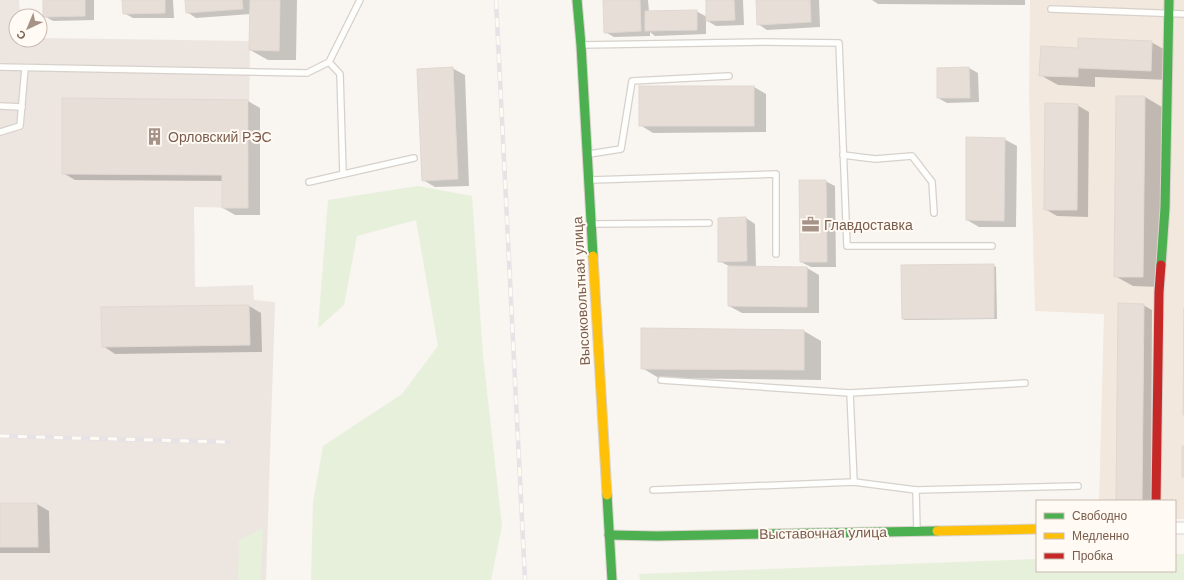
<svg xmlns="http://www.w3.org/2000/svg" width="1184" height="580" font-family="'DM Sans',sans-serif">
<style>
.residential{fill:#f2e8de}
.industrial{fill:#ede5e0}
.green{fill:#e7f0db}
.shadow{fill:#0003}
.building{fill:#e6ded7;stroke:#e2d8d2}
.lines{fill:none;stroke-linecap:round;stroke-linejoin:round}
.lane-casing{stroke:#d7d1cb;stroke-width:8}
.street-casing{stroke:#d7d1cb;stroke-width:13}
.fast-casing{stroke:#d9d2cb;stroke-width:11}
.slow-casing{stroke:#d9d2cb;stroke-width:11}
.jam-casing{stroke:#d9d2cb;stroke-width:11}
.lane{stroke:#fefefd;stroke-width:5.5}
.street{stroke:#fefefd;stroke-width:11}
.fast{stroke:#4caf50;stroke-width:9}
.slow{stroke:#ffc107;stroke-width:9}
.jam{stroke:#c62828;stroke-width:9}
.rail-casing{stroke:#e6e3e7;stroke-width:4.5}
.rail{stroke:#fffaf3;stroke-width:3;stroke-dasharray:9;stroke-linecap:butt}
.labels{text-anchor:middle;stroke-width:4;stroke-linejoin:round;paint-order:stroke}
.poi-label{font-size:14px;fill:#7a5c4d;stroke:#fffaf3;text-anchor:start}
.street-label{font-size:14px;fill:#7a5c4d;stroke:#fffaf3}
</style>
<rect width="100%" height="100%" fill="#f9f5f0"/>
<polygon class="residential" points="1030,0 1184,0 1184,519 1175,519 1175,501 1099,501 1104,314 1035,311 1029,95"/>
<polygon class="industrial" points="0,0 19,0 20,16 16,16 16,40 40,40 40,38 250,41 248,208 194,207 195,287 253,285 254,300 275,302 266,580 0,580"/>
<g class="green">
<polygon points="418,186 472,196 483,355 502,526 491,580 311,580 313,503 323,446 402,394 438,346 416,220 357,236 344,305 318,328 328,200"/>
<polygon points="263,528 261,580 238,580 239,540"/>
<polygon points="1175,554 1184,554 1184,580 640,580 639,574 1037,559 1037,571 1175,571"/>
</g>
<g class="shadow">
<polygon points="44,0 94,0 94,20 53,21 44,16"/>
<polygon points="123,0 173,0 174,18 133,18 124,13"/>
<polygon points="186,0 297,0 296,60 268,60 250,50 251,14 196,18 187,12"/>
<polygon points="604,0 648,0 649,12 696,11 707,17 707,0 743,0 744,25 716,26 706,20 706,34 655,36 650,32 650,36 614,37 605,32"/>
<polygon points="757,0 819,0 820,27 767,30 758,24"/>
<polygon points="872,0 1025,0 1025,5 878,4"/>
<polygon points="1151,42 1169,52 1168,80 1095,77 1095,87 1058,85 1040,75 1079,49"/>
<polygon points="452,68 465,75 469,186 435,187 423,180"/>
<polygon points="969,68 978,73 979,102 947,103 938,98"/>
<polygon points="754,87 766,94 766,132 653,133 640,125"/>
<polygon points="1145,97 1162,107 1160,287 1133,286 1115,276"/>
<polygon points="248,101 260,108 260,215 235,215 223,208 223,181 75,180 63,173"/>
<polygon points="1077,105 1089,112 1088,217 1057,216 1045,209"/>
<polygon points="1004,139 1017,146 1016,227 979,227 967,220"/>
<polygon points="825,181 835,186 836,267 811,267 801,262"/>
<polygon points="746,218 755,224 756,267 807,268 819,275 819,313 742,313 729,306 729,266 719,261"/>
<polygon points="993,265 996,267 997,319 905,320 903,319"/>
<polygon points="1143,305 1152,310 1151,501 1117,501"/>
<polygon points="249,306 261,313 262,352 115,354 103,346"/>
<polygon points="804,331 821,341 821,380 659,378 642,368"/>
<polygon points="0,504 37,504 49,511 50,553 0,553"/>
</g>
<g class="building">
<polygon points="43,0 85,0 85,16 43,17"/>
<polygon points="122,0 165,0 165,13 123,14"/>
<polygon points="185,0 242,0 243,9 186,13"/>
<polygon points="250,0 280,0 279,51 249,50"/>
<polygon points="603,0 640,0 641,31 604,33"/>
<polygon points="706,0 734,0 735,20 706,21"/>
<polygon points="756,0 810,0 811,22 757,25"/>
<polygon points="697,10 697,30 645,31 645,11"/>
<polygon points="1078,38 1152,41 1151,71 1078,68 1078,77 1039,76 1041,46 1078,48"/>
<polygon points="453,67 458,179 422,181 417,69"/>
<polygon points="969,67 970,98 937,98 937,68"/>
<rect x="639" y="86" width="115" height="40"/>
<polygon points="1116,96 1145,96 1143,277 1114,277"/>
<polygon points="62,98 248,100 248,208 222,208 222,175 62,174"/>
<polygon points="1045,103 1078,104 1077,210 1044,210"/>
<polygon points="966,137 1005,138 1004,221 966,220"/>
<polygon points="799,180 826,180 827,262 800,262"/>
<polygon points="746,217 747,261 718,262 718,218"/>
<polygon points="994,264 994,318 902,319 901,265"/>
<polygon points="728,266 807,267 807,307 728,306"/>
<polygon points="1118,303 1144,304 1142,501 1116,501"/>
<polygon points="249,305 250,345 102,347 101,307"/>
<polygon points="1184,308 1184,415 1183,415"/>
<polygon points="641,328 804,330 804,370 641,369"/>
<rect x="1182" y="446" width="2" height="31"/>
<polygon points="0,503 37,503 38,547 0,547"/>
</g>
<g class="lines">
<defs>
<g id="lane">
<polyline points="1051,9 1184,14"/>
<polyline points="581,45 765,42 839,43 847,246 992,246"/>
<polyline points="329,62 340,74 343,174"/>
<polyline points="0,67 307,73 329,62 360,0"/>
<polyline points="0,106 22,107"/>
<polyline points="0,132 20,126 25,68"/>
<polyline points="589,154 621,149 632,81 729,76"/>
<polyline points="843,155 875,159 912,156 932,182 934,213"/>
<polyline points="591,180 776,174 776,254"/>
<polyline points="309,182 414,158"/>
<polyline points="593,224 709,223"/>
<polyline points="661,380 850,393"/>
<polyline points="854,482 850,393 1025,383"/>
<polyline points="653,490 854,482 916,490 917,531"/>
<polyline points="916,490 1078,486"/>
</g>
<polyline id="street" points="1175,528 1184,528"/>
<g id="fast">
<polyline points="577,0 581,45 593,256"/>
<polyline points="1161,265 1165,208 1169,0"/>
<polyline points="607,495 612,580"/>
<polyline points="609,535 657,536 937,531"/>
</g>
<g id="slow">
<polyline points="593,256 607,495"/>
<polyline points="937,531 1037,529"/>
</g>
<polyline id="jam" points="1156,501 1159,292 1161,265"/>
</defs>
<use href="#lane" class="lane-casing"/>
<use href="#street" class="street-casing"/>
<use href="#fast" class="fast-casing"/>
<use href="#slow" class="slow-casing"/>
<use href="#jam" class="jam-casing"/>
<use href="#lane" class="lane"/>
<use href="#street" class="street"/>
<use href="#fast" class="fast"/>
<use href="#slow" class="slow"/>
<use href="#jam" class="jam"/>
<defs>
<g id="rail">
<polyline points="496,0 525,580"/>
<polyline points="0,436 228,442"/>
</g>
</defs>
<use href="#rail" class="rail-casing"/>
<use href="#rail" class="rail"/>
</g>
<defs>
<symbol id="building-bare" viewBox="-9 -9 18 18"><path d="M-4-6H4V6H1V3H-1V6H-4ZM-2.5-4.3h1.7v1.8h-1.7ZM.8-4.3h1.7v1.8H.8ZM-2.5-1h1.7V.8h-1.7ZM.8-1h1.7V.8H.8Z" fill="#a69286" stroke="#fffaf3" stroke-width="2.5" paint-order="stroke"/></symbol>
<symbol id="office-bare" viewBox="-9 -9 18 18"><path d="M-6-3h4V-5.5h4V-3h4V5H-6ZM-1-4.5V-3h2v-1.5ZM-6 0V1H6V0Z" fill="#a69286" stroke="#fffaf3" stroke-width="2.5" paint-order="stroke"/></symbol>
</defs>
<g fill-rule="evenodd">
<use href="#building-bare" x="142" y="124" width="25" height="25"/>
<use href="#office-bare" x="798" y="212" width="25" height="25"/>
</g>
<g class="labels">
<g class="poi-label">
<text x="168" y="142">Орловский РЭС</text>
<text x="824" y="230">Главдоставка</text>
</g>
<g class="street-label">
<text transform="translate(581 291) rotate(-93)" y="5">Высоковольтная улица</text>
<text transform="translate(823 533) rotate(-1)" y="5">Выставочная улица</text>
</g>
</g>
<rect x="1036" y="500" width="140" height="72" fill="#fffaf3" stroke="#cabbb1"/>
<rect x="1044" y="513" width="20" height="6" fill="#4caf50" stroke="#cabbb1"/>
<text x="1072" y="520" font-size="12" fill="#7a5c4d">Свободно</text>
<rect x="1044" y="533" width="20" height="6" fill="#ffc107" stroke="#cabbb1"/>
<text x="1072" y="540" font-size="12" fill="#7a5c4d">Медленно</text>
<rect x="1044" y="553" width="20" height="6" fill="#c62828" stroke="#cabbb1"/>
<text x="1072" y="560" font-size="12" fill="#7a5c4d">Пробка</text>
<g transform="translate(28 28) rotate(224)"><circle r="19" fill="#fffaf3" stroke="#cabbb1"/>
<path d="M0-3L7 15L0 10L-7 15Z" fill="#a69286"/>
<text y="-6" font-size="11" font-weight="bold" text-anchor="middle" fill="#7a5c4d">С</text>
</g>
</svg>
